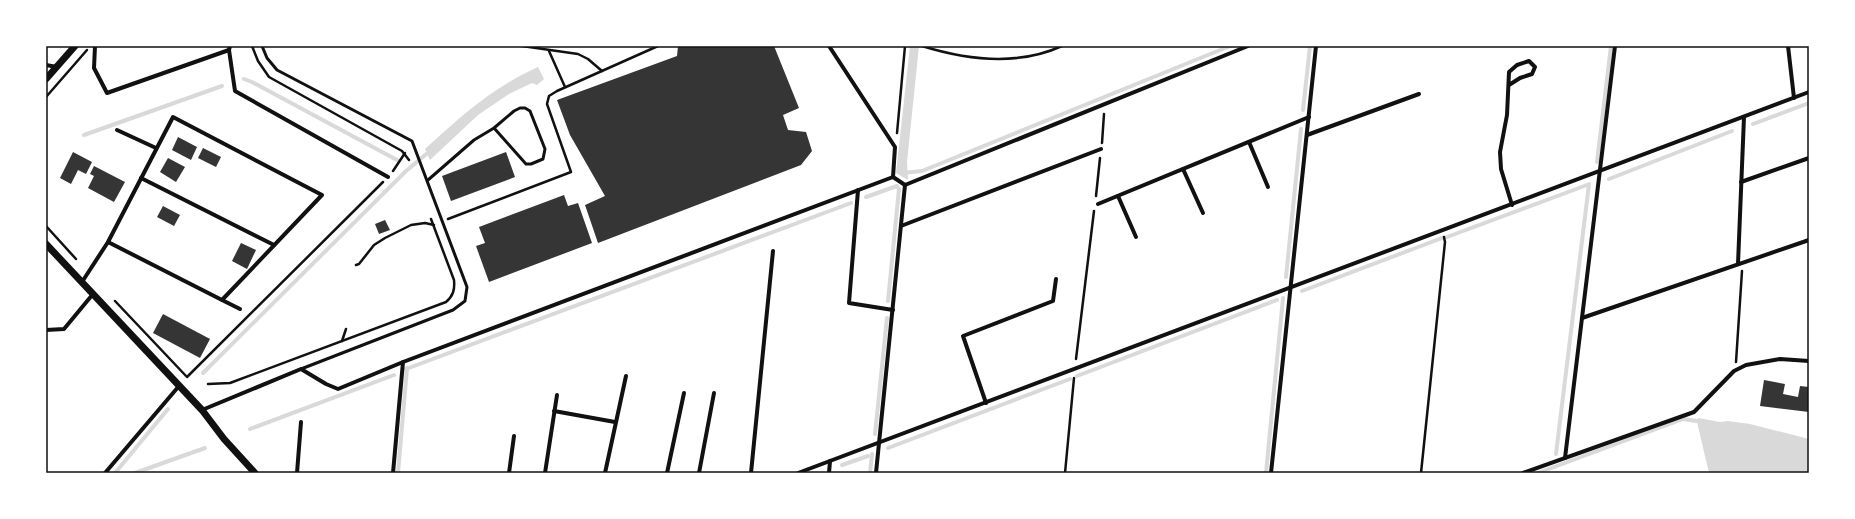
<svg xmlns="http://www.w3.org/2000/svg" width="1855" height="519" font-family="Raleway,sans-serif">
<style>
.water{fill:#d9d9d9}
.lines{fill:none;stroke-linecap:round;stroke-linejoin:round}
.stream{stroke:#d9d9d9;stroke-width:4}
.building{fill:#353535}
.path{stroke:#111;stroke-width:2.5}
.service{stroke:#111;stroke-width:3}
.minor{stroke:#111;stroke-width:4}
.tertiary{stroke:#111;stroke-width:7}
.neatline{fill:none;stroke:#111;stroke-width:1.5}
</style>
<rect width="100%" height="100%" fill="#fff"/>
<g class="water">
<polygon points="910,46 919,46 907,162 908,180 896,173"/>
<path d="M538 67 544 79 537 85 532 83 509 94 478 115 430 160 425 149C461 116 493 87 538 67Z"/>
<polygon points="1698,418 1720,422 1728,421 1750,424 1809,439 1809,473 1709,473 1697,422"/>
</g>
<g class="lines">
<g class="stream">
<polyline points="244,79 252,82 397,160"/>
<polyline points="1303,110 1310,46"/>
<polyline points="1753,124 1809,103"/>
<polyline points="84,135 222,86"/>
<polyline points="1597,162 1611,46"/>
<polyline points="903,173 922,171 1230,46"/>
<polyline points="1609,179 1732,131"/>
<polyline points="866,197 897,186 899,189 888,301"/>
<polyline points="1447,237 1587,185"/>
<polyline points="1286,277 1301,129"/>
<polyline points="1302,291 1442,238"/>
<polyline points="406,369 851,203"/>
<polyline points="203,373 406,171 430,151"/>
<polyline points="1077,376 1277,300"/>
<polyline points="250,429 394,375"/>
<polyline points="875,434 887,318"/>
<polyline points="888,448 1070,379"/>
<polyline points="1556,454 1589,184"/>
<polyline points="842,465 868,456"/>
<polyline points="115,473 168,409"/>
<polyline points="135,473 205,448"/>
<polyline points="398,473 407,368"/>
<polyline points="870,473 872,454"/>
<polyline points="1266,473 1283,298"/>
<polyline points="1538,473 1683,419 1697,421"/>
</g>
</g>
<g class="building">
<polygon points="678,46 774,46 799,108 783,115 788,130 806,132 812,151 801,165 598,243 585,205 605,196 570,135 557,100 677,56"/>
<polygon points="178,137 197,147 191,160 172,150"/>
<polygon points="203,148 221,157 216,167 198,158"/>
<polygon points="73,152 92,162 86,174 78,170 71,184 60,178"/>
<polygon points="506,152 515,177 451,201 442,176"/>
<polygon points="168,158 185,167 176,182 160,172"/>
<polygon points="94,166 125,182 114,202 88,188 94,176 90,174"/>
<polygon points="564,195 568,206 578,203 592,243 489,282 476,246 485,243 479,227"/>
<polygon points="163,206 180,215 174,226 157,217"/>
<polygon points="385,220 390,230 379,234 375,224"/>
<polygon points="241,243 256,250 247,269 232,261"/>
<polygon points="163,314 210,339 200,358 153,333"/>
<polygon points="1764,380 1785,384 1783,394 1798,397 1800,386 1809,387 1809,412 1760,406"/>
</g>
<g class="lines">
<g class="path">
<polyline points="252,46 258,61 269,77 402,151 409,160"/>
<polyline points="522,46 578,54 588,59 602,71"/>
<path d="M922 46C967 60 1018 66 1062 46"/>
<polyline points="549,51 565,87"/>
<polyline points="46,97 87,50"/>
<polyline points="897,133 905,46"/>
<polyline points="1102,143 1104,114"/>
<polyline points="393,171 405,153"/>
<polyline points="1096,196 1100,158"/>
<polyline points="448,219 571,172 547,104 549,96 557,91 658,46"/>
<polyline points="46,226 76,259"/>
<polyline points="356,265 359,264 374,245 385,238 411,225 425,223 434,225"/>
<polyline points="115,301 187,377 383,182"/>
<polyline points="342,341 346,329"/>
<polyline points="1076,359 1094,211"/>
<polyline points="1736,362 1742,271"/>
<path d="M208 384 230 383 446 302C453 296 455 290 454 280L431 219"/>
<polyline points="1065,473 1074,378"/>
<polyline points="1421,473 1445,242 1444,237"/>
</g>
<g class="service">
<polyline points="262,46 267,58 277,70 412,141 467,287 465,301 453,310 301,369"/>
<polyline points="428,180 474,140 494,128 514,111 520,108 525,108 530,111 545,149 543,159 531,164 526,164 494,128"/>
</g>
<g class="minor">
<polyline points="95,46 94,68 107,93 229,50"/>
<polyline points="230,46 229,50 235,91 388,177"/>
<polyline points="829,46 895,147 893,177"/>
<polyline points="1788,46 1794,98"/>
<polyline points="46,65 57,67"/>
<polyline points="1509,85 1520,78 1532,74 1535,67 1529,61 1517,65 1509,72 1507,115 1500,152 1501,169 1512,205"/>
<polyline points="117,130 156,148"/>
<polyline points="1307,135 1419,94"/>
<polyline points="1249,142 1268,187"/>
<polyline points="1183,169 1203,213"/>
<polyline points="141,178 274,245"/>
<polyline points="1741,182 1809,158"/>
<polyline points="858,190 849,303 893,310"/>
<polyline points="1118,196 1136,237"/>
<polyline points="1098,204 1309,117"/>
<polyline points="901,226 1101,149"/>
<polyline points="1738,264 1744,117"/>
<polyline points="82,282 108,242 173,117 322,195 222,300 108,242"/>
<polyline points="222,300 240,309"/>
<polyline points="1582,318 1809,240"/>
<polyline points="46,330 64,329 93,294"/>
<polyline points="986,403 963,336 1053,301 1056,279"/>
<polyline points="202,410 301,369 326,384 338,389 403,362 893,177 905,185 1248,46"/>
<polyline points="554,411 615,422"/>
<polyline points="1565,458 1615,46"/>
<polyline points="105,473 179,386"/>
<polyline points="297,473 301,422"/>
<polyline points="393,473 403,362"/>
<polyline points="509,473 514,436"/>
<polyline points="545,473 557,395"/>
<polyline points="605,473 626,376"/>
<polyline points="667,473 684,393"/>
<polyline points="699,473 714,393"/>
<polyline points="751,473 773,251"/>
<polyline points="798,473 1809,92"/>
<polyline points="829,473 830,461"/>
<polyline points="876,473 905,185"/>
<polyline points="1271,473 1316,46"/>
<polyline points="1523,473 1694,412 1734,371 1746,365 1780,359 1809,361"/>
</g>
<g class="tertiary">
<polyline points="46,79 75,46"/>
<polyline points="46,244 202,410 224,439 255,473"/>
</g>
</g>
<rect width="1855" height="519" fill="none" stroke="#ffffff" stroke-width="94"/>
<rect x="47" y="47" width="1761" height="425" class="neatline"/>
</svg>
